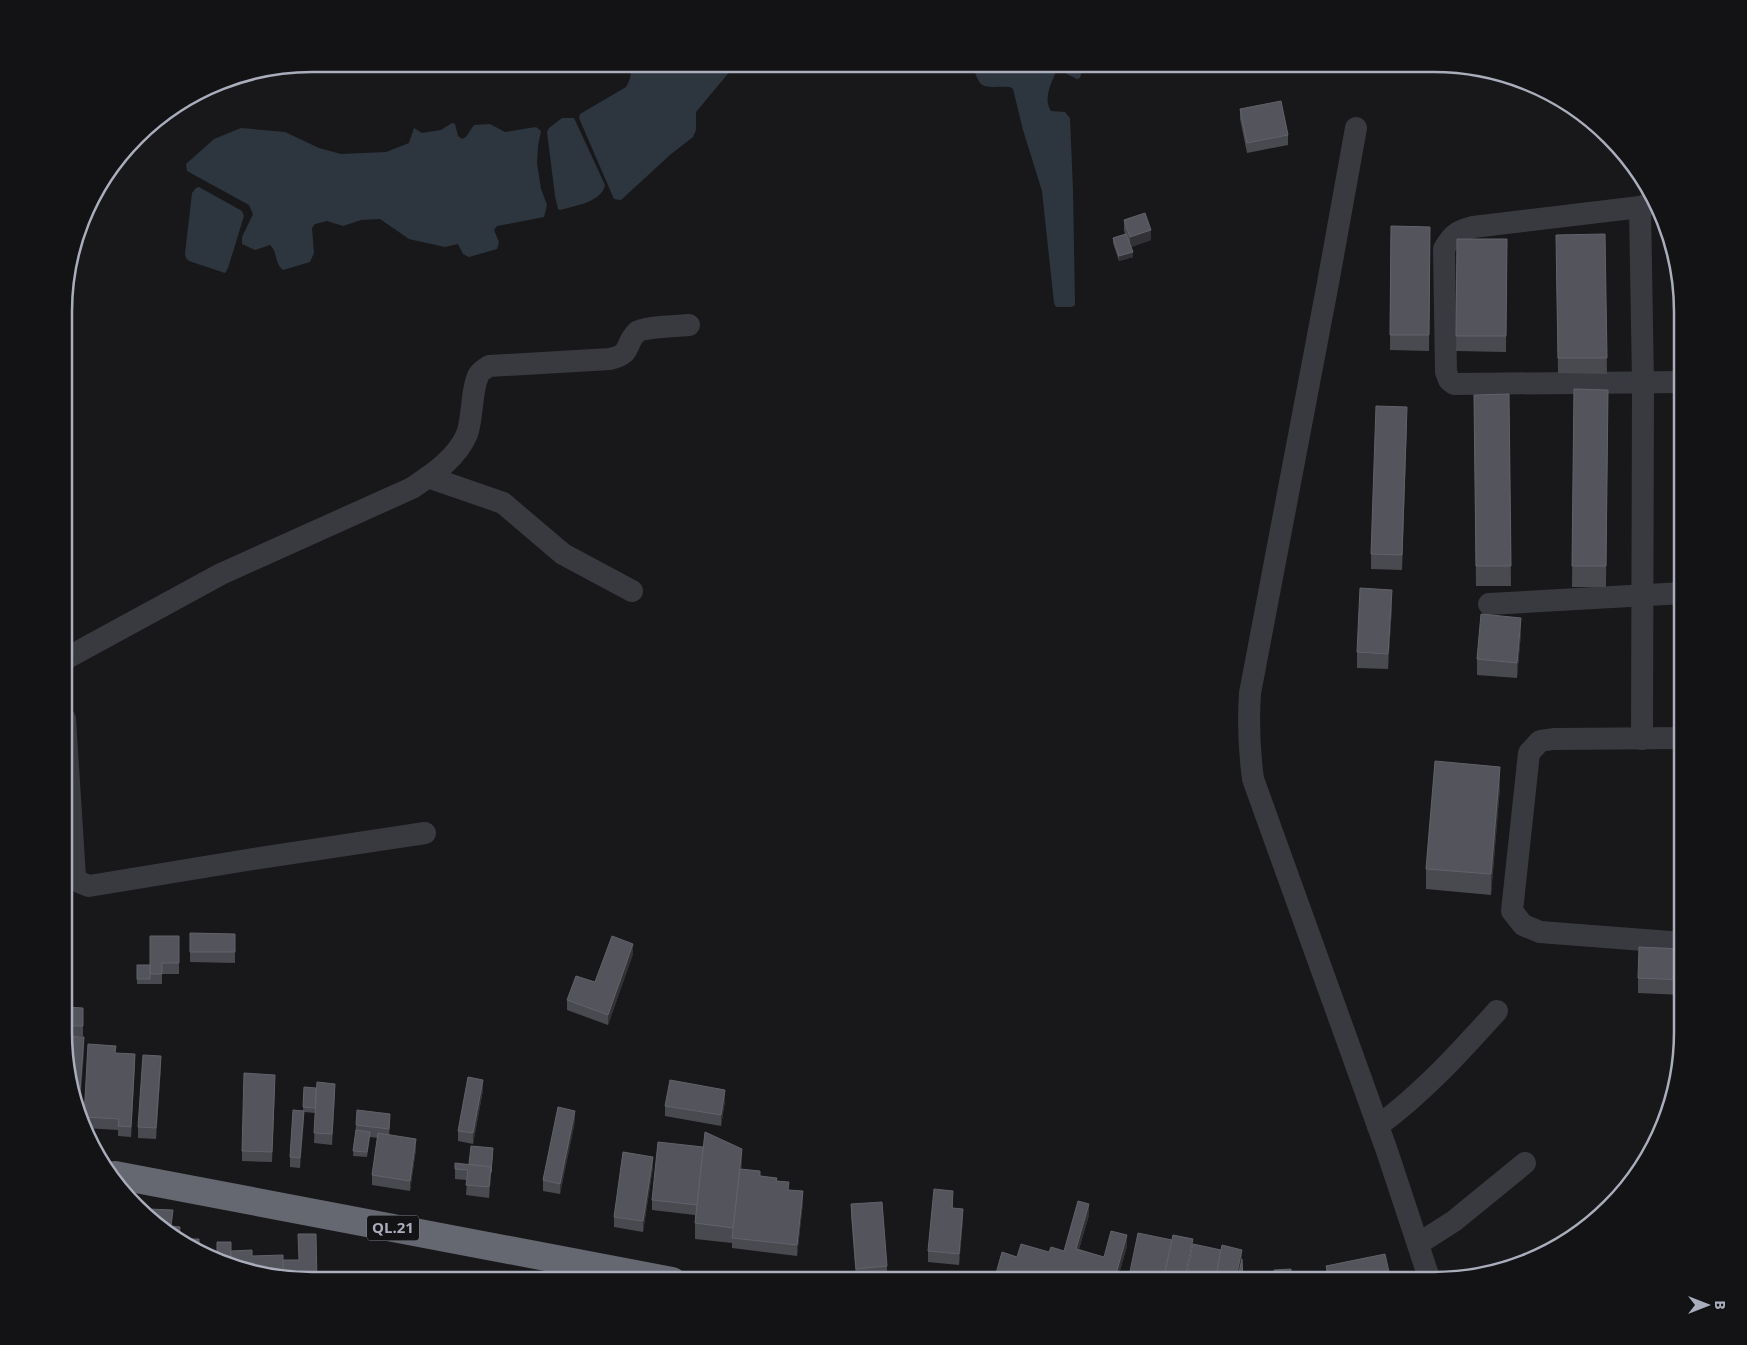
<svg xmlns="http://www.w3.org/2000/svg" width="1747" height="1345" font-family="'Open Sans',sans-serif">
<style>
.water{fill:#2d363f}
.lines{fill:none;stroke-linecap:round;stroke-linejoin:round}
.minor{stroke:#393940;stroke-width:22}
.highway{stroke:#656771;stroke-width:28}
.wall{fill:#494950}
.shaded-wall{fill:#313136}
.building{fill:#54545c;stroke:#61626a}
.labels{text-anchor:middle;stroke-width:4;stroke-linejoin:round;paint-order:stroke}
.shield{fill:#131316;stroke:#7d7f8a;stroke-width:1}
.shield-label{font-size:15px;font-weight:bold;fill:#aaadbb}
.rim{fill:none;stroke:#aaadbb;stroke-width:2.5}
</style>
<rect width="100%" height="100%" fill="#18181a"/>
<g class="water">
<path d="M646 64H736L696 112V130L693 137 671 154 621 200 614 199 579 118 580 114 626 87C636 72 623 70 646 64Z"/>
<polygon points="814,64 887,64 852,70"/>
<path d="M972 64H1084L1080 78 1077 79 1061 71 1056 72C1051 83 1043 99 1051 111L1065 112 1070 118 1073 190 1075 305 1072 307H1056L1054 303 1042 191 1023 130 1013 89 1010 87C982 86 981 92 972 64Z"/>
<path d="M562 118H574L605 185C602 202 574 206 560 210L558 209 555 196 547 132 549 128Z"/>
<path d="M452 123 455 124 458 136 462 139 466 137 474 125 490 124 505 132 536 127 541 131 538 146 537 163 541 189 547 205 544 217 497 226 494 230 499 242 497 249 469 257 463 254 458 244 445 247 409 239 380 219 361 220 343 226 327 221 315 224 312 228 314 253 310 262 283 270C274 263 278 252 270 245L255 250 242 244V237L253 214 249 205 187 171 186 164 214 139 241 128 285 132 319 148 341 154 386 152 409 143 414 128 422 133 441 130Z"/>
<polygon points="199,187 242,211 244,216 228,268 225,273 189,261 186,258 185,254 192,193 196,188"/>
</g>
<g class="lines">
<g class="minor">
<path d="M1356 128 1328 283 1250 693C1248 723 1249 749 1253 779L1387 1151 1430 1281"/>
<path d="M1658 203H1652L1640 207 1473 227C1457 231 1452 235 1444 249L1446 372 1449 380 1454 384 1683 382"/>
<polyline points="1640,207 1643,383 1642,739"/>
<polyline points="428,477 503,503 563,554 632,591"/>
<polyline points="1489,604 1683,593"/>
<path d="M65 659 221 574 412 488C433 474 457 458 467 434 473 418 471 391 478 376 480 371 485 369 489 366L610 359C633 354 624 344 637 332 642 327 679 326 689 325"/>
<polyline points="65,719 75,877 79,882 89,886 247,860 425,833"/>
<polyline points="1683,943 1540,932 1523,925 1512,911 1529,753 1540,741 1553,739 1683,738"/>
<path d="M1378 1126C1424 1092 1459 1053 1497 1011"/>
<polyline points="1418,1244 1454,1221 1525,1163"/>
</g>
<polyline class="highway" points="115,1175 672,1281"/>
</g>
<g class="wall">
<polygon points="1240,109 1288,135 1288,145 1247,153 1240,119"/>
<polygon points="1124,220 1151,240 1131,247 1133,257 1119,261 1113,243 1113,238 1125,234 1124,230"/>
<polygon points="1391,226 1430,227 1429,351 1390,350"/>
<polygon points="1605,234 1607,374 1558,373 1556,250"/>
<polygon points="1457,239 1507,239 1506,352 1456,351"/>
<rect x="1675" y="385" width="8" height="196"/>
<polygon points="1574,389 1608,390 1606,587 1572,587"/>
<polygon points="1509,394 1511,586 1476,586 1474,395"/>
<polygon points="1407,422 1402,570 1371,569 1371,554"/>
<polygon points="1392,606 1388,669 1357,668 1357,652"/>
<polygon points="1521,633 1517,678 1477,675 1477,659"/>
<polygon points="1500,787 1491,895 1426,889 1426,869"/>
<polygon points="190,933 235,934 235,963 190,962"/>
<polygon points="179,936 179,974 162,974 162,984 137,984 137,965 150,965"/>
<polygon points="1683,949 1683,995 1638,993 1638,978"/>
<polygon points="633,954 608,1025 567,1010 567,1000 595,982"/>
<polygon points="64,1007 83,1008 83,1036 64,1036"/>
<polygon points="116,1053 135,1064 131,1137 118,1136 118,1130 85,1128 84,1121 84,1117"/>
<polygon points="161,1066 156,1139 138,1138 138,1127"/>
<polygon points="275,1085 272,1162 242,1161 242,1151"/>
<polygon points="304,1087 335,1094 332,1145 314,1143 315,1113 304,1112 300,1168 290,1167 290,1157 303,1111"/>
<polygon points="483,1090 473,1144 458,1141 458,1131"/>
<polygon points="725,1101 721,1126 665,1116 665,1106"/>
<polygon points="575,1121 560,1194 543,1191 543,1180"/>
<polygon points="390,1124 389,1134 416,1149 410,1191 372,1185 372,1175 378,1138 370,1137 367,1157 353,1156 356,1125"/>
<polygon points="493,1153 489,1198 466,1195 467,1180 455,1179 455,1169 469,1164"/>
<polygon points="742,1165 741,1169 777,1181 789,1190 803,1202 797,1256 732,1248 732,1243 695,1239 695,1215 652,1210 652,1200"/>
<polygon points="653,1167 643,1232 614,1227 614,1217"/>
<polygon points="953,1201 953,1208 963,1219 959,1265 928,1262 928,1251"/>
<polygon points="851,1204 887,1266 887,1276 856,1279 851,1214"/>
<polygon points="1089,1215 1079,1249 1104,1257 1127,1246 1117,1281 995,1281 995,1277 1017,1257 1064,1251"/>
<polygon points="1326,1266 1389,1272 1389,1281 1327,1281 1326,1276"/>
</g>
<g class="shaded-wall">
<polygon points="1151,230 1151,240 1130,247 1130,237"/>
<polygon points="1133,252 1133,257 1119,261 1119,256"/>
<polygon points="1407,407 1407,422 1402,570 1402,555"/>
<polygon points="1392,590 1392,606 1388,669 1388,654"/>
<polygon points="1521,618 1521,633 1517,678 1517,663"/>
<polygon points="1500,767 1500,787 1491,895 1491,874"/>
<polygon points="633,944 633,954 608,1025 608,1015"/>
<polygon points="84,1037 84,1053 80,1108 79,1105"/>
<polygon points="135,1054 135,1064 131,1137 131,1127"/>
<polygon points="161,1056 161,1066 156,1139 156,1128"/>
<polygon points="483,1080 483,1090 473,1144 473,1133"/>
<polygon points="335,1084 335,1094 332,1145 332,1134"/>
<polygon points="725,1090 725,1101 721,1126 721,1115"/>
<polygon points="304,1111 304,1121 300,1168 300,1158"/>
<polygon points="575,1111 575,1121 560,1194 560,1184"/>
<polygon points="390,1114 390,1124 389,1139 389,1129"/>
<polygon points="416,1139 416,1149 410,1191 410,1181"/>
<polygon points="493,1148 493,1153 489,1198 489,1187"/>
<polygon points="742,1149 742,1165 733,1238 733,1228"/>
<polygon points="653,1157 653,1167 643,1232 643,1221"/>
<polygon points="803,1191 803,1202 797,1256 797,1245"/>
<polygon points="1089,1204 1089,1215 1076,1259 1076,1249"/>
<polygon points="963,1209 963,1219 959,1265 959,1254"/>
<polygon points="1127,1235 1127,1246 1117,1281 1114,1281"/>
<polygon points="1193,1239 1193,1255 1187,1281 1184,1281"/>
<polygon points="1242,1250 1242,1265 1239,1281 1235,1281"/>
</g>
<g class="building">
<polygon points="1281,101 1288,135 1247,143 1240,109"/>
<polygon points="1145,213 1151,230 1130,237 1124,220"/>
<polygon points="1391,226 1430,227 1429,335 1390,335"/>
<polygon points="1126,234 1133,252 1119,256 1113,238"/>
<polygon points="1605,234 1607,358 1558,358 1556,235"/>
<polygon points="1457,239 1507,239 1506,336 1456,336"/>
<rect x="1675" y="385" width="8" height="176"/>
<polygon points="1574,389 1608,390 1606,566 1572,566"/>
<polygon points="1509,394 1511,566 1476,566 1474,395"/>
<polygon points="1376,406 1407,407 1402,555 1371,554"/>
<polygon points="1360,588 1392,590 1388,654 1357,652"/>
<polygon points="1481,614 1521,618 1517,663 1477,659"/>
<polygon points="1435,761 1500,767 1491,874 1426,869"/>
<polygon points="190,933 235,934 235,952 190,952"/>
<polygon points="150,936 179,936 179,963 162,963 162,974 150,974"/>
<polygon points="612,936 633,944 608,1015 567,1000 576,976 595,982"/>
<polygon points="1639,947 1683,949 1683,980 1638,978"/>
<rect x="137" y="965" width="13" height="14"/>
<polygon points="64,1007 83,1008 83,1026 64,1026"/>
<polygon points="64,1036 84,1037 79,1105 64,1049"/>
<polygon points="88,1044 116,1046 115,1053 135,1054 131,1127 118,1126 119,1119 84,1117"/>
<polygon points="143,1055 161,1056 156,1128 138,1127"/>
<polygon points="244,1073 275,1075 272,1152 242,1151"/>
<polygon points="468,1077 483,1080 473,1133 458,1131"/>
<polygon points="670,1080 725,1090 721,1115 665,1106"/>
<polygon points="317,1082 335,1084 332,1134 314,1133"/>
<polygon points="304,1087 316,1088 315,1108 303,1107"/>
<polygon points="558,1107 575,1111 560,1184 543,1180"/>
<polygon points="293,1110 304,1111 300,1158 290,1157"/>
<polygon points="357,1110 390,1114 389,1129 356,1125"/>
<polygon points="356,1130 370,1132 367,1152 353,1151"/>
<polygon points="705,1132 742,1149 733,1228 695,1223"/>
<polygon points="378,1133 416,1139 410,1181 372,1175"/>
<polygon points="658,1142 703,1147 697,1205 652,1200"/>
<polygon points="471,1146 493,1148 491,1172 491,1167 469,1164"/>
<polygon points="623,1152 653,1157 643,1221 614,1217"/>
<polygon points="455,1163 491,1167 489,1187 466,1185 468,1170 455,1169"/>
<polygon points="740,1169 760,1171 760,1176 777,1178 776,1181 789,1182 788,1190 803,1191 797,1245 732,1238"/>
<polygon points="934,1189 953,1191 952,1208 963,1209 959,1254 928,1251"/>
<polygon points="1078,1201 1089,1204 1076,1249 1104,1257 1111,1231 1127,1235 1114,1281 1009,1281 995,1277 1002,1252 1017,1257 1021,1244 1049,1252 1051,1247 1064,1251"/>
<polygon points="882,1202 887,1266 856,1269 851,1204"/>
<polygon points="148,1209 173,1210 171,1226 180,1227 179,1239 149,1220 148,1218"/>
<polygon points="1138,1233 1172,1240 1163,1281 1128,1281"/>
<polygon points="298,1234 316,1234 317,1281 297,1281 283,1278 283,1260 299,1260"/>
<polygon points="1173,1235 1193,1239 1184,1281 1163,1281"/>
<polygon points="184,1239 199,1239 199,1251 184,1242"/>
<polygon points="217,1242 231,1242 231,1266 217,1262"/>
<polygon points="1193,1244 1221,1250 1215,1281 1185,1281"/>
<polygon points="1222,1245 1242,1250 1235,1281 1215,1281"/>
<polygon points="252,1250 252,1256 283,1255 283,1278 231,1266 231,1251"/>
<polygon points="1385,1254 1389,1272 1344,1281 1330,1281 1326,1266"/>
<polygon points="1242,1259 1243,1281 1237,1281"/>
<polygon points="1291,1269 1291,1281 1274,1281 1274,1270"/>
</g>
<g class="labels">
<rect class="shield" x="367" y="1215.5" width="52" height="25" rx="4"/>
<g class="shield-label">
<text x="393" y="1233">QL.21</text>
</g>
</g>
<path d="M0 0H1747V1345H0ZM312 72H1434A240 240 0 0 1 1674 312V1032A240 240 0 0 1 1434 1272H312A240 240 0 0 1 72 1032V312A240 240 0 0 1 312 72Z" fill="#131316" fill-rule="evenodd"/>
<path class="rim" d="M312 72H1434A240 240 0 0 1 1674 312V1032A240 240 0 0 1 1434 1272H312A240 240 0 0 1 72 1032V312A240 240 0 0 1 312 72Z"/>
<g transform="translate(1707 1305) rotate(90)" stroke="#131316" stroke-width="4" paint-order="stroke">
<path d="M0-4L9 19L0 12L-9 19Z" fill="#aaadbb"/>
<text y="-8" font-size="14" font-weight="bold" text-anchor="middle" fill="#aaadbb">B</text>
</g>
</svg>
